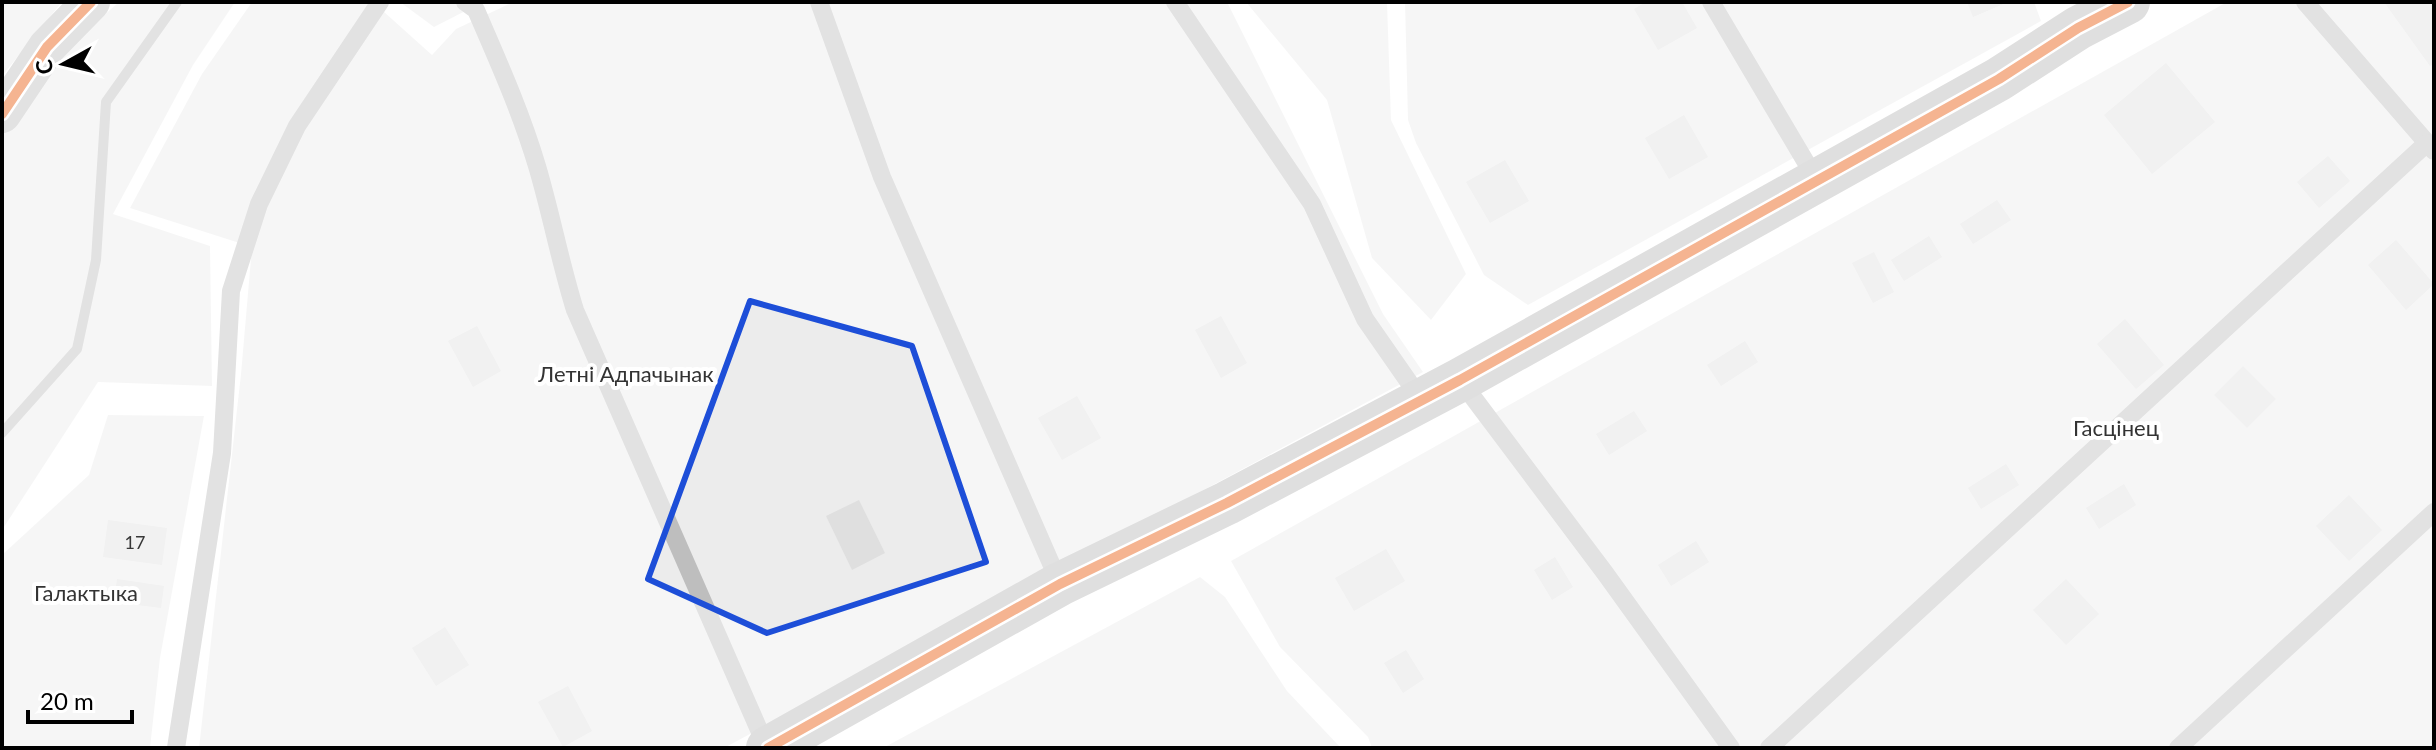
<svg xmlns="http://www.w3.org/2000/svg" width="2436" height="750" font-family="Lato,sans-serif">
<style>
.green{fill:#ececec}
.lines{fill:none;stroke-linecap:round;stroke-linejoin:round}
.stream{stroke:#bfbfbf;stroke-width:10}
.building{fill:#dfdfdf}
.lane{stroke:#bebebe;stroke-width:18}
.street{stroke:#bebebe;stroke-width:38}
.secondary{stroke:#b8b8b8;stroke-width:44}
.cycleway-casing{stroke:#fff;stroke-width:15}
.cycleway{stroke:#e8590c;stroke-width:10}
.marked{fill:none;stroke:#1d4ed8;stroke-width:6;stroke-linejoin:round}
.labels{text-anchor:middle;stroke-width:8;stroke-linejoin:round;paint-order:stroke}
.number-label{font-size:18px;fill:#383838}
.park-label{font-size:22px;fill:#333;stroke:#fff}
</style>
<rect width="100%" height="100%" fill="#fff"/>
<g class="green">
<polygon points="2,2 62,2 2,76"/>
<polygon points="119,2 235,2 193,65 113,214 210,246 212,386 98,382 2,530 2,133 65,50"/>
<polygon points="252,2 373,2 432,55 456,29 513,2 1227,2 1383,314 1423,372 724,748 199,748 241,374 252,247 130,208 202,74"/>
<polygon points="400,2 483,2 434,27"/>
<polygon points="1246,2 1387,2 1391,120 1466,274 1431,320 1372,258 1327,100"/>
<polygon points="1405,2 2034,2 2041,21 1528,305 1484,275 1416,143 1408,120"/>
<polygon points="2227,2 2434,2 2434,748 1372,748 1368,737 1280,647 1231,561"/>
<polygon points="108,415 204,416 160,658 150,748 2,748 2,555 89,475"/>
<polygon points="1200,577 1225,597 1287,691 1341,748 883,748"/>
</g>
<g class="lines">
<polyline class="stream" points="2,433 77,349 96,260 106,102 177,2"/>
</g>
<g class="building">
<polygon points="1646,2 1682,2 1697,28 1658,50 1634,9"/>
<polygon points="1967,2 2008,2 1973,17"/>
<polygon points="2384,2 2434,2 2434,64 2430,66"/>
<polygon points="2166,63 2215,122 2152,174 2104,115"/>
<polygon points="1684,115 1708,157 1669,179 1645,138"/>
<polygon points="2328,156 2350,181 2319,208 2297,182"/>
<polygon points="1505,160 1529,201 1490,223 1466,182"/>
<polygon points="1997,200 2011,220 1973,244 1960,224"/>
<polygon points="1929,236 1942,257 1904,281 1891,260"/>
<polygon points="2396,240 2434,284 2406,310 2368,265"/>
<polygon points="1874,252 1894,292 1873,303 1852,263"/>
<polygon points="1221,316 1247,363 1221,378 1195,330"/>
<polygon points="2125,319 2164,365 2136,389 2097,344"/>
<polygon points="477,326 501,371 473,387 448,341"/>
<polygon points="1745,341 1758,362 1721,386 1707,365"/>
<polygon points="2243,366 2276,399 2247,428 2214,395"/>
<polygon points="1077,396 1101,438 1062,460 1038,418"/>
<polygon points="1634,411 1647,431 1609,455 1596,434"/>
<polygon points="2006,464 2019,485 1981,509 1968,488"/>
<polygon points="2124,484 2136,505 2099,529 2086,508"/>
<polygon points="2349,495 2382,530 2349,561 2316,526"/>
<polygon points="859,500 885,553 852,570 826,516"/>
<polygon points="108,520 167,528 162,565 103,557"/>
<polygon points="1696,541 1709,562 1671,586 1658,565"/>
<polygon points="1386,549 1405,581 1354,611 1335,578"/>
<polygon points="1555,557 1573,587 1552,600 1534,570"/>
<polygon points="117,579 164,586 161,608 114,602"/>
<polygon points="2066,579 2099,614 2066,645 2033,610"/>
<polygon points="445,627 469,665 436,686 412,648"/>
<polygon points="1406,650 1424,679 1403,693 1384,663"/>
<polygon points="568,686 592,731 563,747 538,702"/>
</g>
<g class="lines">
<g class="lane">
<path d="M465 2 476 10C498 61 521 112 537 166 551 213 560 262 575 310L767 748"/>
<polyline points="819,2 882,177 1060,584"/>
<polyline points="1175,2 1312,204 1365,319 1422,401"/>
<polyline points="1711,2 1817,181"/>
<polyline points="2305,2 2434,151"/>
<polyline points="1460,380 1605,573 1731,748"/>
<polyline points="176,748 222,453 231,291 259,204 297,126 380,2"/>
<polyline points="1769,748 2427,143"/>
<polyline points="2178,748 2434,512"/>
</g>
<polyline class="street" points="2,114 47,47 91,2"/>
<polyline class="secondary" points="768,748 1060,584 1227,503 1460,380 1999,79 2078,28 2128,2"/>
<defs>
<g id="cycleway">
<polyline points="2,114 47,47 91,2"/>
<polyline points="768,748 1060,584 1227,503 1460,380 1999,79 2078,28 2128,2"/>
</g>
</defs>
<use href="#cycleway" class="cycleway-casing"/>
<use href="#cycleway" class="cycleway"/>
</g>
<path d="M0 0H2436V750H0ZM750 301 912 346 986 562 767 633 648 579Z" fill="#fff" fill-opacity=".55" fill-rule="evenodd"/>
<path class="marked" d="M750 301 912 346 986 562 767 633 648 579Z"/>
<g class="labels">
<g class="number-label">
<text x="135" y="549">17</text>
</g>
<g class="park-label">
<text x="626" y="382">Летні Адпачынак</text>
<text x="2116" y="436">Гасцінец</text>
<text x="86" y="601">Галактыка</text>
</g>
</g>
<rect width="2436" height="750" fill="none" stroke="#000000" stroke-width="8"/>
<g transform="translate(64 64) rotate(262)" stroke="#ffffff" stroke-width="6" paint-order="stroke">
<path d="M0-6L14 30L0 20L-14 30Z" fill="#000000"/>
<text y="-12" font-size="22" font-weight="bold" text-anchor="middle" fill="#000000">С</text>
</g>
<path d="M28 710v12h104v-12" fill="none" stroke="#000000" stroke-width="4"/>
<text x="40" y="710" font-size="24" fill="#000000" stroke="#ffffff" stroke-width="6" paint-order="stroke">20 m</text>
</svg>
